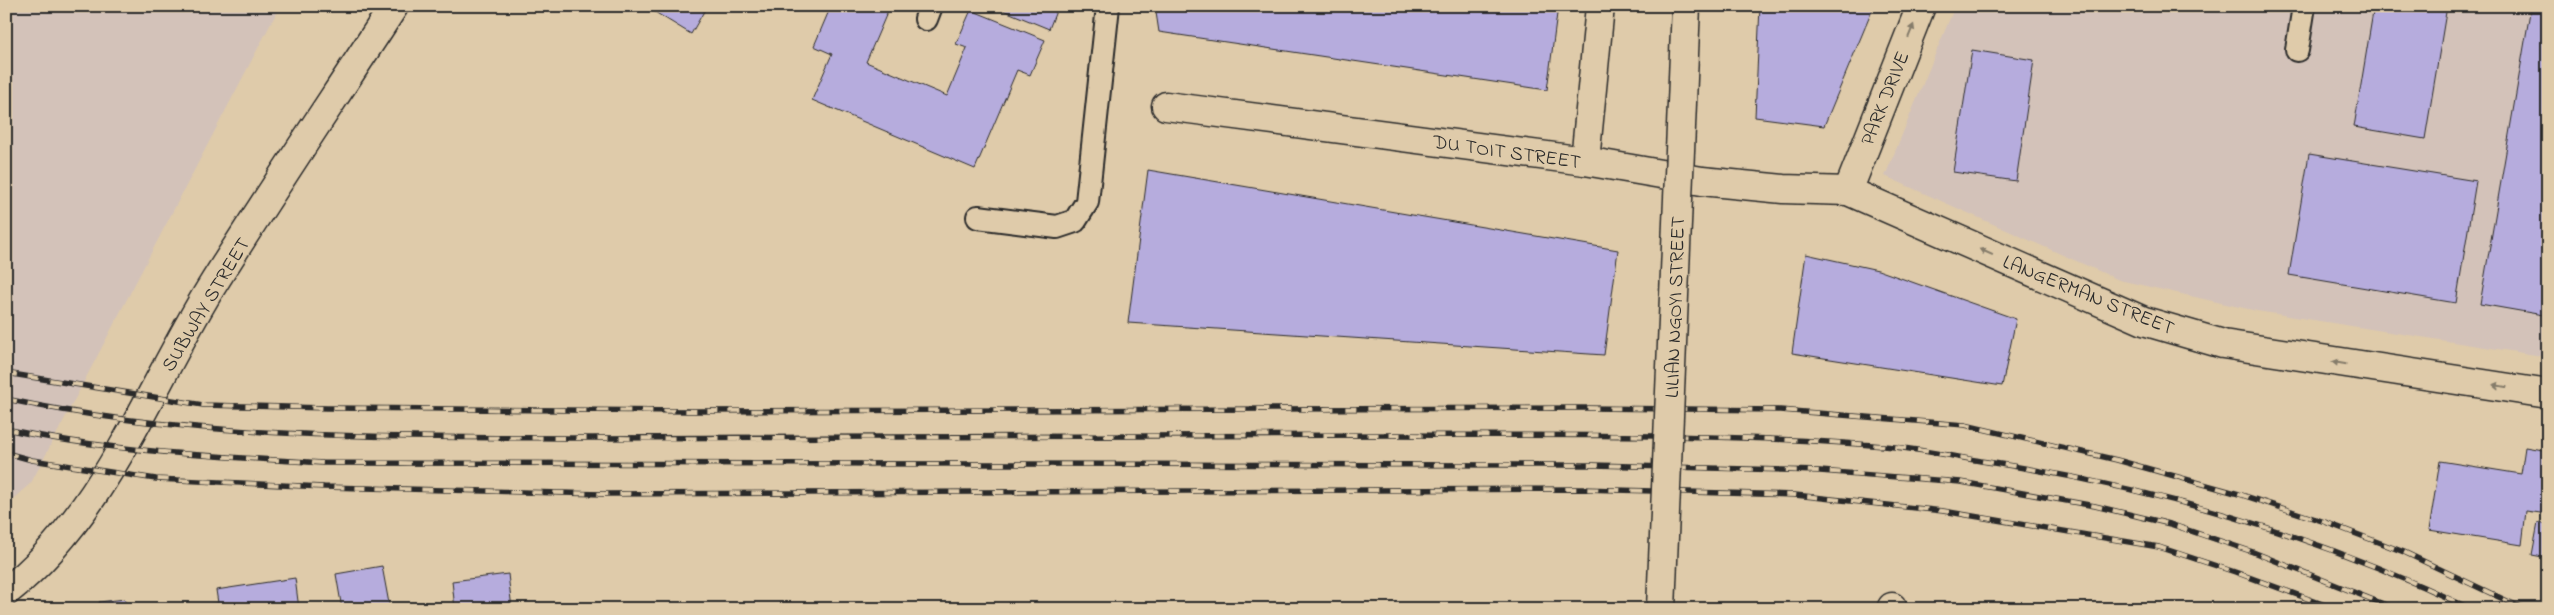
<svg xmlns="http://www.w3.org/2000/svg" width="2554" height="615" font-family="'Indie Flower',sans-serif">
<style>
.built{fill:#d3c2b9}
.building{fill:#b6acdd;stroke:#2b2b2b}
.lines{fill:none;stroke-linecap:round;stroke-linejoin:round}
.service-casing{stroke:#2b2b2b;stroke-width:26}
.minor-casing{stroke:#2b2b2b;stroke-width:31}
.tertiary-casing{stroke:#2b2b2b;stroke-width:31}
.service{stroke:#dfcbaa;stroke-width:22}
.minor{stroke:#dfcbaa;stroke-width:28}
.tertiary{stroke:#dfcbaa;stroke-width:28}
.rail-casing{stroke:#2b2b2b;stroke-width:5.5}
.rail{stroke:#dfcbaa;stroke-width:4;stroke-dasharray:11;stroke-linecap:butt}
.tertiary-bridge-casing{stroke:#2b2b2b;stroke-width:31;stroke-linecap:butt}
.tertiary-bridge{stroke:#dfcbaa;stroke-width:28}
.oneway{fill:#857b6a}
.labels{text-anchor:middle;stroke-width:4;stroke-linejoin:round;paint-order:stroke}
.street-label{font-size:20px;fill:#2b2b2b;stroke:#dfcbaa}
</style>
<rect width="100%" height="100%" fill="#dfcbaa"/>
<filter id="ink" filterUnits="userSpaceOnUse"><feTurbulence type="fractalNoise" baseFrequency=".02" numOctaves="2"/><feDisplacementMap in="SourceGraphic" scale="10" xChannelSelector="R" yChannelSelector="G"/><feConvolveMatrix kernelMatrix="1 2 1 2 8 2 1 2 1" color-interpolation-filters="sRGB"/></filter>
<g filter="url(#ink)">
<g class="built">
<polygon points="6,6 280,6 31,483 6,505"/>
<polygon points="1955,6 2548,6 2548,357 2257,311 2119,280 1885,176"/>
</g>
<g class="building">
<polygon points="645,6 707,6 691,34"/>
<polygon points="831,6 890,6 866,62 947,96 967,48 956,44 971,10 1045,40 1030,75 1017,70 975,169 812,100 832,54 814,46"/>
<polygon points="993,6 1058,6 1049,29"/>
<polygon points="1155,6 1558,6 1547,90 1159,32"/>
<polygon points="1760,6 1874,6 1824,126 1755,117"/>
<polygon points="2374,6 2447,6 2425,139 2354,127"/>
<polygon points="2531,6 2548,7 2548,286 2543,315 2480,304"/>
<polygon points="1972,50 2034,60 2016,181 1953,172"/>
<polygon points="2309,154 2476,181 2456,303 2289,275"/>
<polygon points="1148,170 1618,250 1604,355 1128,323"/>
<polygon points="1806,254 1878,270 2016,319 2002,386 1792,353"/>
<polygon points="2525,447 2548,451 2548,514 2526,511 2522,545 2429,530 2440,461 2521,474"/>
<polygon points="2538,523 2548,525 2548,558 2532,555"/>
<polygon points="382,566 390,609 342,609 336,574"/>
<polygon points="508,574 512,609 455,609 452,581"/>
<polygon points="295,578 299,609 180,609 218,603 216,590"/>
<polygon points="125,599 126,609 100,609 99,602"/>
</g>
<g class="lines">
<defs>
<g id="service">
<polyline points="926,19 931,6"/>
<polyline points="2297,50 2304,6"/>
<polyline points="978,217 1057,227 1075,221 1087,202 1108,6"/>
</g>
<g id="minor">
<polyline points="1166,106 1585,161 1702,181 1783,189 1848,191 2144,321 2223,344 2548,394"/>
<polyline points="1585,161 1600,6"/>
<polyline points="1848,191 1921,6"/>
<polyline points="1892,609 1892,607"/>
</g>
<path id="tertiary" d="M6 592C104 515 147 392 210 289 269 194 333 100 394 6"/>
</defs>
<use href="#service" class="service-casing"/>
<use href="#minor" class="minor-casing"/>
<use href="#tertiary" class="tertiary-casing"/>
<use href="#service" class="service"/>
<use href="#minor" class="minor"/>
<use href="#tertiary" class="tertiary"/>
<defs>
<g id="rail">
<polyline points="6,373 203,405 327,408 690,411 1586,408 1780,410 1965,425 2117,460 2239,494 2325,522 2404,552 2524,609"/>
<path d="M6 399C195 440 388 437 580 438 851 439 1122 435 1394 435 1561 436 1728 432 1895 447 1923 450 1952 456 1981 461 2149 486 2318 535 2471 609"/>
<path d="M6 429C110 452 217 456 323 463L1593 465 1820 471 1961 482 2095 506 2170 524 2253 552 2396 609"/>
<polyline points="6,453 32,460 156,479 324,487 602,494 1581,489 1795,495 1943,511 2159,547 2235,572 2336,609"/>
</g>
</defs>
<use href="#rail" class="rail-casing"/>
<use href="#rail" class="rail"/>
<defs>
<polyline id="tertiary-bridge" points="1661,609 1686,6"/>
</defs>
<use href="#tertiary-bridge" class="tertiary-bridge-casing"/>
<use href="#tertiary-bridge" class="tertiary-bridge"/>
</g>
<defs><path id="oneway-solid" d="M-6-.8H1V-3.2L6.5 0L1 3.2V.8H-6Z" transform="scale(1.25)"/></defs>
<g class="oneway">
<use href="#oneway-solid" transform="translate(1911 31) rotate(-68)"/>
<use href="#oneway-solid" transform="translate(1986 252) rotate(-156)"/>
<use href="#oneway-solid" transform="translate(2339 363) rotate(-171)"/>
<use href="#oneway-solid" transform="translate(2500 386) rotate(-171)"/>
</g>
</g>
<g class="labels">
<g class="street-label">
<text transform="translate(1884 98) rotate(-68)" y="7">PARK DRIVE</text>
<text transform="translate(1507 151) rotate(8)" y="7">DU TOIT STREET</text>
<text transform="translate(2089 294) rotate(22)" y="7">LANGERMAN STREET</text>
<text transform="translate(205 304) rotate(-59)" y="7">SUBWAY STREET</text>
<text transform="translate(1674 307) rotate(-88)" y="7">LILIAN NGOYI STREET</text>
</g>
</g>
<rect width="2554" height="615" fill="none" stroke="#dfcbaa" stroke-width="25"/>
<rect x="12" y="12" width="2529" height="590" fill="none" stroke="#2b2b2b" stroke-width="2" filter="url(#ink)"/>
</svg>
